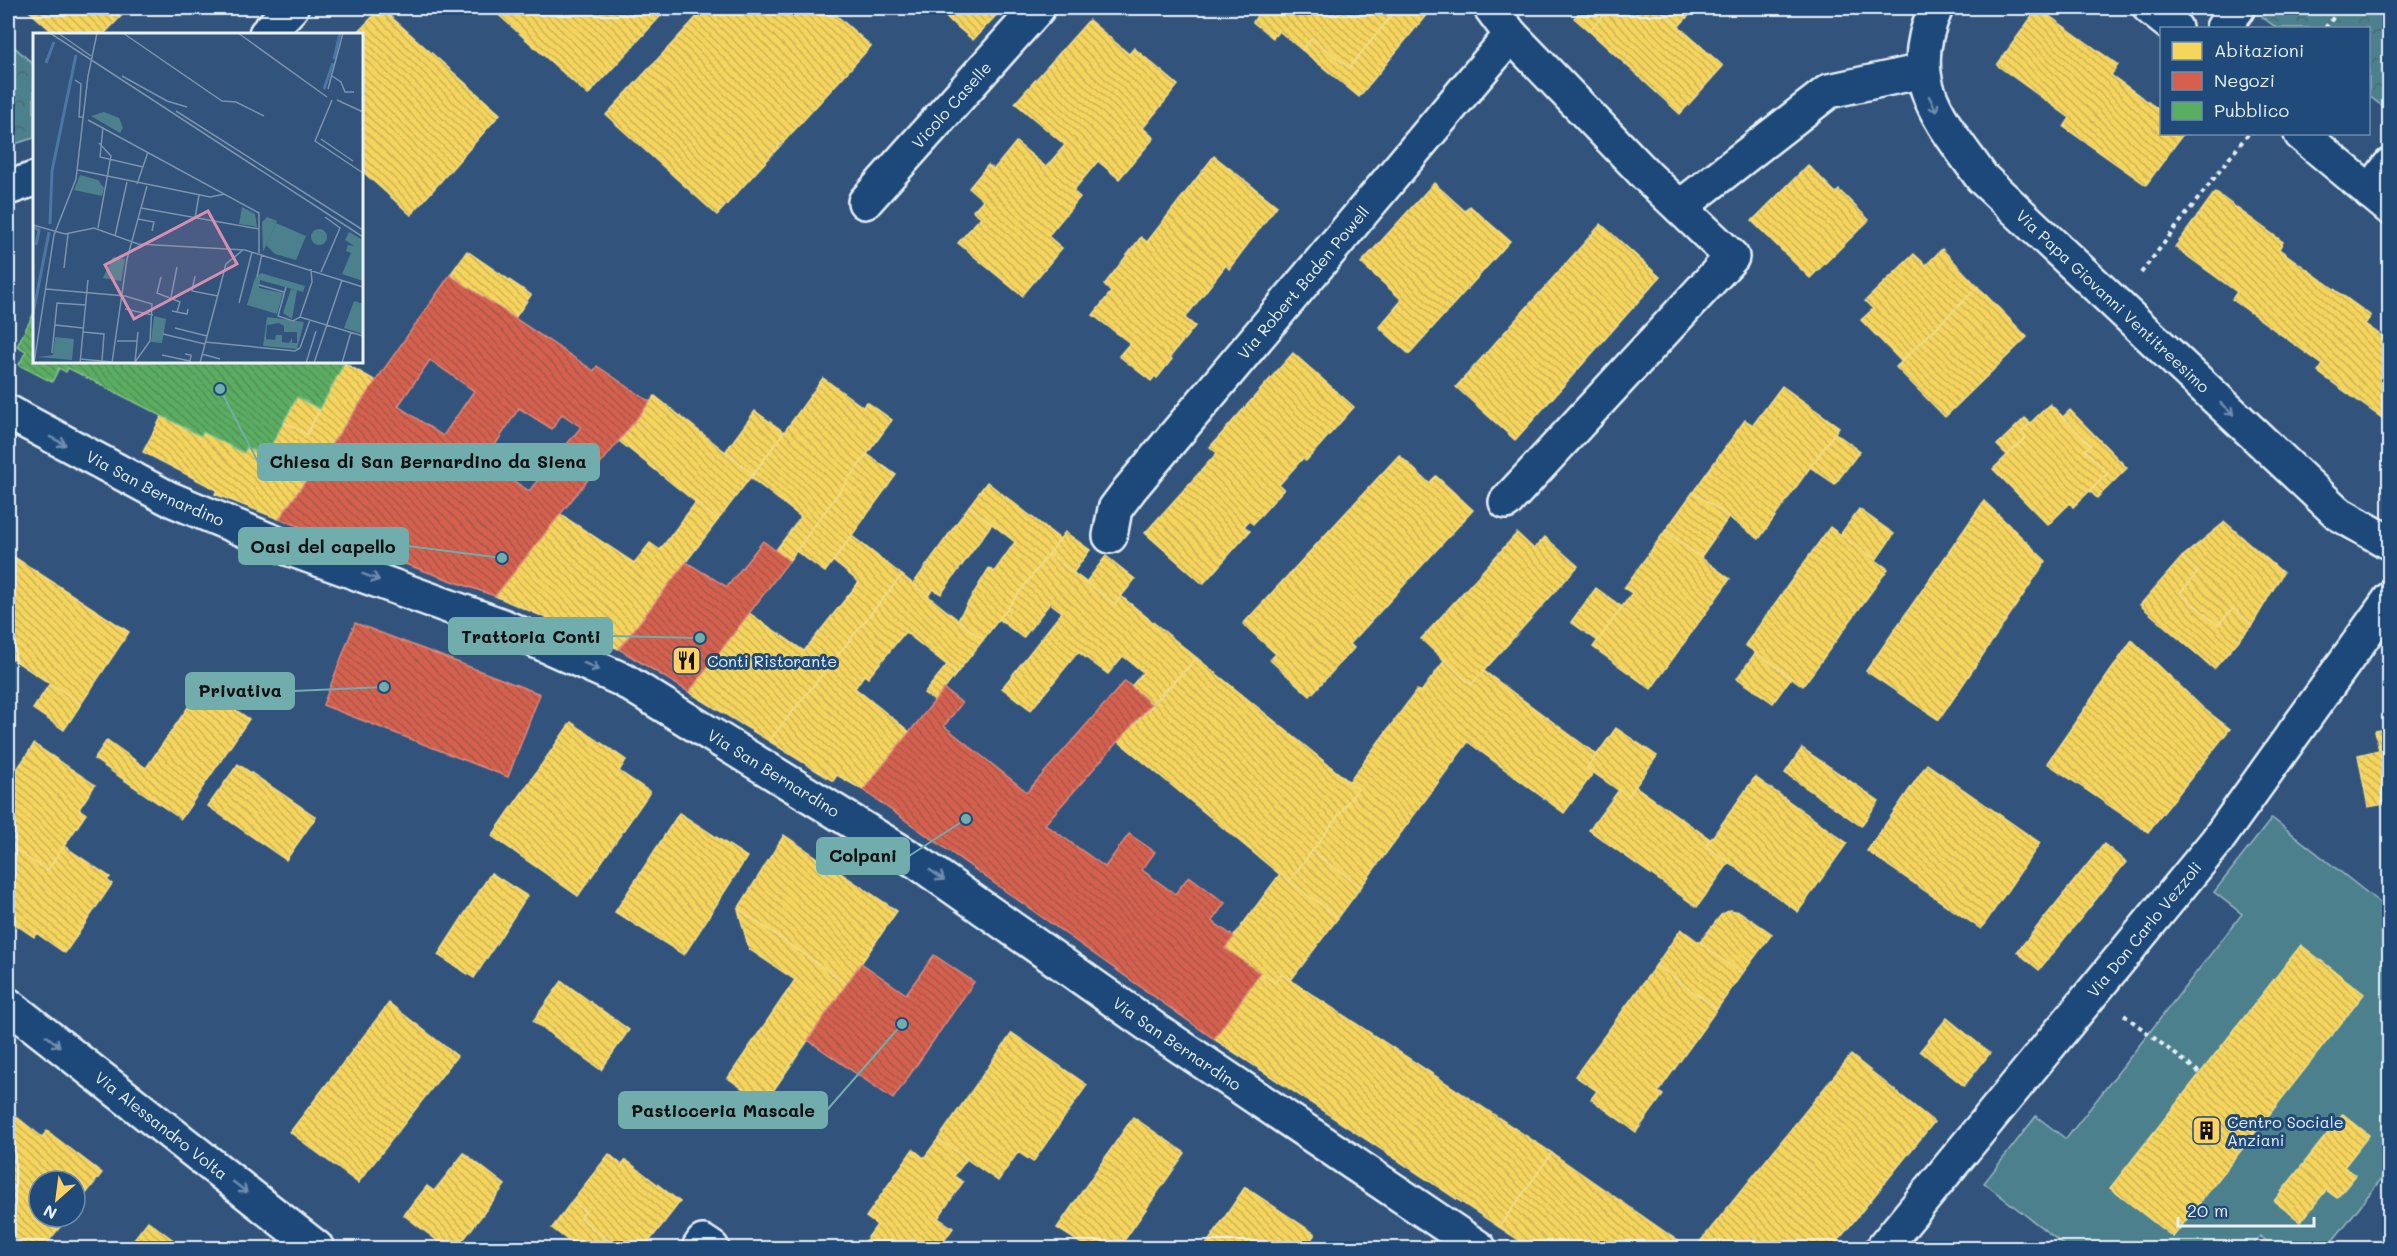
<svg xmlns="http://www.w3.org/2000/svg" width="2397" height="1256" font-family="Mali,sans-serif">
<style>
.green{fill:#4c808c;stroke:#9ab8c2;stroke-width:1.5}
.forest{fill:url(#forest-crowns);stroke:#9ab8c2;stroke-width:1.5}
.homes{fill:url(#homes-back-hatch);stroke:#f2dd8b;stroke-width:1.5}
.shops{fill:url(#shops-back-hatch);stroke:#db8c80;stroke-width:1.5;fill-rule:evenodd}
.public{fill:url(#public-back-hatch);stroke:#85c28e;stroke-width:1.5}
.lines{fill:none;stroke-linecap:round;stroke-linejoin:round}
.minor-casing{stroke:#e8f1f8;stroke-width:38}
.path{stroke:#e8f1f8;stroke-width:4;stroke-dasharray:4.5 4.5;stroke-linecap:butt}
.minor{stroke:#1f4a7a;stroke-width:33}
.oneway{stroke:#6f8dac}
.labels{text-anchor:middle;stroke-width:6;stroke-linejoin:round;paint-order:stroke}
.street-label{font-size:16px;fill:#e8f1f8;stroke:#1f4a7a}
.poi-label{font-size:16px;fill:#e8f1f8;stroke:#1f4a7a;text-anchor:start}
.inset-river{fill:none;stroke:#4a77a5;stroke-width:3}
.inset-road{fill:none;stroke:#7b93ae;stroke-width:1.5}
.view{fill:#d78fb1;fill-opacity:0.15;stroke:#d78fb1;stroke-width:3}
.inset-edge{fill:none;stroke:#e8f1f8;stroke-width:3}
.leader{fill:none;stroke:#71adac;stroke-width:2}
.callout-dot{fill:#71adac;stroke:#1f4a7a;stroke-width:2}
.callout{fill:#71adac;stroke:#71adac;stroke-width:2}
.callout-label{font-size:18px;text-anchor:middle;font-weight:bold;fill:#111}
</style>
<defs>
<pattern id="forest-crowns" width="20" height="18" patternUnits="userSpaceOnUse" patternTransform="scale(1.5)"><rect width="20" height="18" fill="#4c808c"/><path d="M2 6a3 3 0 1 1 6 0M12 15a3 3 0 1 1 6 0" fill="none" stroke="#49676e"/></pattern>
<pattern id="homes-back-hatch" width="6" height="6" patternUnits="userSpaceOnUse" patternTransform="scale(1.5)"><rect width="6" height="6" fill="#f6d55c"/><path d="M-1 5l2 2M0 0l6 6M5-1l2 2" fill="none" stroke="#cab258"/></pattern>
<pattern id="shops-back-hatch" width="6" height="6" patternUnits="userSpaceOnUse" patternTransform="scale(1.5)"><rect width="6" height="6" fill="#d6604d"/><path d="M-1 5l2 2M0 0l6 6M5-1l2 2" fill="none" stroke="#a4584c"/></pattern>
<pattern id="public-back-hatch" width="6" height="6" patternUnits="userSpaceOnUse" patternTransform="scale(1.5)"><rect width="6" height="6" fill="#5aae61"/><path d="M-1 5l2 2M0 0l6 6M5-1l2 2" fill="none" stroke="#548f5a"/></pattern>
</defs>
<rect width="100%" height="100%" fill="#32547c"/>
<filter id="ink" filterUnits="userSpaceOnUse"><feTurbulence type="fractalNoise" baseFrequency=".0167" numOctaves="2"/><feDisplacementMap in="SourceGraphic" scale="12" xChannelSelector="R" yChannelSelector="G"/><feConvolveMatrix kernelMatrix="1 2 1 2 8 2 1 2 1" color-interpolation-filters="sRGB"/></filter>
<g filter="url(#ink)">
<polygon class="green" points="2272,818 2389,910 2389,1169 2327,1248 2276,1248 2260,1236 2251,1248 2068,1248 1984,1183 2036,1116 2066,1139 2242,914 2214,892"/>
<g class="forest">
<polygon points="2269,8 2389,8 2389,111 2369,96 2368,28 2277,28 2262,17"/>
<polygon points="8,41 34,65 34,138 8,146"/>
</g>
<g class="homes">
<polygon points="33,8 129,8 104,34 55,34 29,11"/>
<polygon points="381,8 500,114 411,215 362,171 362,34 356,34"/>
<polygon points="491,8 668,8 588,95"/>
<polygon points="705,8 828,8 871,46 717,215 606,115"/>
<polygon points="935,8 1003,8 973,40"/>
<polygon points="1250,8 1398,8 1349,68 1312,38 1302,50 1279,31 1273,38 1253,22 1258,14"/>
<polygon points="1398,8 1432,8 1359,97 1302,50 1312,38 1349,68"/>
<polygon points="1584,8 1611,8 1589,31 1574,18"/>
<polygon points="1610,8 1658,8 1723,66 1680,114 1589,31"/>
<polygon points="1658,8 1693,8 1695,9 1679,26"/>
<polygon points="2038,8 2118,65 2111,75 2162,112 2162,134 2183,134 2146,185 2064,127 2070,118 1997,65"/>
<polygon points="1089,20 1129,54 1134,48 1178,85 1143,128 1154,138 1119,179 1098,161 1073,191 1080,197 1048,236 1062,248 1022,296 958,243 981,217 973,211 983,200 969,188 988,165 994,169 1016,142 1046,167 1065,145 1015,103"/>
<polygon points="1214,156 1277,206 1229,269 1226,265 1185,318 1195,326 1170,357 1172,359 1157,378 1155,376 1151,381 1119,356 1130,343 1093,315 1111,292 1104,285 1141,237 1147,242"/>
<polygon points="1808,165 1836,193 1839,190 1869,220 1810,278 1752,221"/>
<polygon points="1434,183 1465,211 1470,206 1510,241 1409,354 1379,327 1402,300 1361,263"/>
<polygon points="2215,192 2283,242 2279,249 2371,316 2365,324 2390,342 2389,423 2318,372 2323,365 2232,299 2237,292 2175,247"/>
<polygon points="1601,224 1660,277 1515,440 1456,387"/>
<polygon points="1942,249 1978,287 1901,361 1861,320 1873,309 1865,301 1914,254 1926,265"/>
<polygon points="467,251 531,295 515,318 450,275"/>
<polygon points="1978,287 2027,337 1945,417 1896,367"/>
<polygon points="1293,353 1354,407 1306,461 1303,458 1279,485 1284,489 1253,524 1249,521 1244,526 1250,531 1203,584 1145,533 1217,453 1210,447"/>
<polygon points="344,363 376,381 279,519 215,494 217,490 143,452 162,416 201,436 203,432 244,453 247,447 265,457 284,422 307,434"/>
<polygon points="823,378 863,407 867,402 892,420 789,561 776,550 801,517 751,478"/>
<polygon points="1782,386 1839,427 1759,539 1693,492 1745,420 1753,425"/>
<polygon points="655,396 753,474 718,520 619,441"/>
<polygon points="297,397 320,409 307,434 284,422"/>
<polygon points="2050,404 2091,445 2085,450 2108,473 2073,507 2070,503 2048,525 1993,469 2026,437 2021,432"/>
<polygon points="2070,410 2127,468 2097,498 2090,491 2108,473 2085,450 2091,445 2063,417"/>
<polygon points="755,411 784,432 753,474 726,451"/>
<polygon points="2025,418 2031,423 2021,432 2026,437 2007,455 1997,445"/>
<polygon points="1835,433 1860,451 1835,484 1810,467"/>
<polygon points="867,454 896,475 825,572 796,551"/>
<polygon points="1399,455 1429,483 1436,476 1473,510 1350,644 1354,648 1310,696 1270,660 1276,654 1243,624"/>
<polygon points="987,482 1060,539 983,640 958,619 989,568 994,572 1015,542 969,506"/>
<polygon points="1693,492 1729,517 1701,557 1665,531"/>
<polygon points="1984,501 2046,561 1939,720 1866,671"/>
<polygon points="696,502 718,520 619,649 495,596 560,514 634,563 650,543 660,550"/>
<polygon points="969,506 992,524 941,594 933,589 928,596 913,584"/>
<polygon points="1859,509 1894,534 1876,560 1840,535"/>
<polygon points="2225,522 2283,573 2252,625 2234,608 2218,625 2180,593 2198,572 2182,557"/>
<polygon points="1830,527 1888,569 1803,686 1745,645"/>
<polygon points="1665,531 1730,579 1651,689 1593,647 1632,593 1624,588"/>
<polygon points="1065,532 1090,550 1073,573 1049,554"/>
<polygon points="1517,533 1534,549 1545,537 1578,566 1471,685 1421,639"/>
<polygon points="852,536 902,575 769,741 689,692 749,613 804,651 859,582 833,561"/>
<polygon points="8,553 129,632 81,704 8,656"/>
<polygon points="1049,554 1115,604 1121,596 1197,658 1151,704 1131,687 1143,672 1123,656 1108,674 1078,652 1031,710 1002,688 1062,612 1050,603 1023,638 999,619"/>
<polygon points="1106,556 1135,579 1115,604 1086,582"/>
<polygon points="2182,557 2198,572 2180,593 2218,625 2234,608 2252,625 2214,669 2140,605"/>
<polygon points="902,575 983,640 957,673 905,632 868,678 864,675 855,688 910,732 863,790 837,775 833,781 769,741"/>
<polygon points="1596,588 1622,607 1598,641 1571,622"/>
<polygon points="2132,640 2203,708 2230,729 2148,832 2047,763"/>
<polygon points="1756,652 1791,678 1773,703 1737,678"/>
<polygon points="1197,658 1358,789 1289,882 1118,741"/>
<polygon points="1445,660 1471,685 1484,671 1597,755 1587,768 1594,772 1564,813 1468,742 1361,887 1312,851 1358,789 1348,783 1417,690 1421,692"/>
<polygon points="947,665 957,673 935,701 924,693"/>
<polygon points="50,683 81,704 64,730 33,709"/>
<polygon points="202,687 249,719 181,819 94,759 107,740 146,768"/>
<polygon points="571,722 626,760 619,771 650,792 578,896 492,836"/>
<polygon points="1616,728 1657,756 1628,797 1587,768"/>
<polygon points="2390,728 2390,803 2368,807 2358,755 2379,750 2375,731"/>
<polygon points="34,744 95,785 79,809 86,814 47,871 16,850 14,853 8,849 8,769 14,774"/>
<polygon points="1802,748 1879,801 1861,826 1785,773"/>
<polygon points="238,764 316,817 286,860 208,806"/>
<polygon points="1927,764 2040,843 1981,929 1867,851"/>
<polygon points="1755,777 1847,843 1798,912 1706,846"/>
<polygon points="1635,786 1710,839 1706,846 1729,863 1697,907 1589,830 1619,790 1628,797"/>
<polygon points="679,813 747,857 684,955 615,912"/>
<polygon points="784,835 897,911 847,984 738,909"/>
<polygon points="2104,844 2126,862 2039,970 2017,952"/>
<polygon points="64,846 110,877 107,880 112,884 65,953 36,933 34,937 8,919 8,849 14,853 16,850 47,871"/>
<polygon points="1312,851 1361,887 1338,918 1289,882"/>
<polygon points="491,873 527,896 474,978 438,955"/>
<polygon points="1280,874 1338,918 1291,980 1281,974 1275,983 1225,948"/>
<polygon points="738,909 847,984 764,1104 728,1078 795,980 749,949"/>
<polygon points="1730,910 1740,912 1772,934 1742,974 1699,943 1721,915"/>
<polygon points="1681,929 1742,974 1717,1009 1656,965"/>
<polygon points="2301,945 2364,994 2173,1237 2110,1188"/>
<polygon points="1656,965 1717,1009 1658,1092 1663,1095 1636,1132 1591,1099 1597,1091 1575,1076"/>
<polygon points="1260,973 1275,983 1281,974 1552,1153 1499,1227 1214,1039"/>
<polygon points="562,981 629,1030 601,1070 533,1021"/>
<polygon points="389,1003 457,1056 358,1183 290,1132"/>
<polygon points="1947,1018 1990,1053 1964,1086 1920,1051"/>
<polygon points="1012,1033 1087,1085 1033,1162 1018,1152 998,1181 938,1139"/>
<polygon points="1851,1055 1934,1122 1832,1248 1695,1248"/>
<polygon points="8,1110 42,1137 47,1131 102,1173 75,1208 75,1181 39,1181 39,1217 68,1217 43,1248 29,1248 8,1232"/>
<polygon points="2343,1114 2369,1135 2344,1167 2356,1175 2337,1198 2326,1190 2301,1222 2274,1201"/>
<polygon points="1133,1117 1185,1153 1119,1248 1088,1248 1057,1228"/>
<polygon points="938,1139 967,1159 954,1176 963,1182 938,1218 953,1228 939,1248 863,1248 861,1247 877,1225 866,1217 913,1149 924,1158"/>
<polygon points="464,1153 505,1185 457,1248 447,1248 404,1215 427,1186 434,1191"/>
<polygon points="1552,1153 1688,1248 1531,1248 1499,1227"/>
<polygon points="609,1154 622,1165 626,1160 680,1202 644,1248 618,1248 580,1218 585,1212 572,1201"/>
<polygon points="1245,1187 1315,1234 1305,1248 1204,1248"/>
<polygon points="572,1201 585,1212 580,1218 618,1248 578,1248 552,1228"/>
<polygon points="148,1221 184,1248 127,1248"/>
</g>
<g class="shops">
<path d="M450 275 594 371 597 366 650 402 495 596 279 519ZM430 360 474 391 443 436 398 406ZM519 408 552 429 562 414 581 427 529 491 484 462Z"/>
<polygon points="763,541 789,561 689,692 619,649 686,562 727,587"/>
<polygon points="355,623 540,694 508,777 323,705"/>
<polygon points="1125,681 1151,704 1045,824 1105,867 1129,834 1155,852 1142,870 1175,894 1189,876 1225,903 1212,921 1234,937 1225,948 1260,973 1214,1039 863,790 944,689 962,703 944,726 1027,792"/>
<polygon points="934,955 974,982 893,1099 808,1040 861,963 906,994"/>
</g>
<polygon class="public" points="34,313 34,362 344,363 320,409 297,397 265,457 247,447 244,453 203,432 201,436 68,368 66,372 59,368 52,382 19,365 26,351 17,346"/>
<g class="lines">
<defs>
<g id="minor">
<polyline points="1491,8 1511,35 1647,176 1732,257 1506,502"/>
<path id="s1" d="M1936 8C1902 81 1941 120 1982 178L2339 514 2390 543"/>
<polyline points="2150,8 2175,28"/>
<polyline points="2223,28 2238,8"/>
<polyline points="266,34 291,8"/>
<polyline points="2301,134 2390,208"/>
<polyline points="8,188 34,179"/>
<polyline points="2370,192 2390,165"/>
<path id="s2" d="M865 202 1038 8"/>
<polyline points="1680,207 1829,91 1923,71"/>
<path id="s3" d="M8 412 168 498 290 549 503 626 623 680 919 863 1156 1030 1479 1248"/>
<path id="s4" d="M1110 536 1115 509 1130 489 1511 35"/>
<path id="s5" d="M8 1005 317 1248"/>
<polyline points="699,1248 703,1242 712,1248"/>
<path id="s6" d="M1883 1248 2216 842 2390 599"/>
</g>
</defs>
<use href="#minor" class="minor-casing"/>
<g class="path">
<polyline points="2325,28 2341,8"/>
<polyline points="2141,273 2248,134"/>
<polyline points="2124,1015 2200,1073"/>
</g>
<use href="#minor" class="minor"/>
</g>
<defs><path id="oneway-shaft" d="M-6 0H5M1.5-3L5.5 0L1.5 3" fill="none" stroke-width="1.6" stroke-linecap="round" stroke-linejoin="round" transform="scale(1.5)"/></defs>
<g class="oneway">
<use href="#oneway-shaft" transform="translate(1933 104) rotate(63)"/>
<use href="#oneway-shaft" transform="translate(2227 409) rotate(43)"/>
<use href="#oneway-shaft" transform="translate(58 441) rotate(27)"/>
<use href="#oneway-shaft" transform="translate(371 577) rotate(20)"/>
<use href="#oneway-shaft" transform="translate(591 666) rotate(24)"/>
<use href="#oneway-shaft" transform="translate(937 875) rotate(35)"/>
<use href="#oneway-shaft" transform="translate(53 1041) rotate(38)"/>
<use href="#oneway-shaft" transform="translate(240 1187) rotate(38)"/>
</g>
</g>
<defs>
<symbol id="restaurant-square" viewBox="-11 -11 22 22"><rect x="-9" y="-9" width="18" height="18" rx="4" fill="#ffd166" stroke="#1f4a7a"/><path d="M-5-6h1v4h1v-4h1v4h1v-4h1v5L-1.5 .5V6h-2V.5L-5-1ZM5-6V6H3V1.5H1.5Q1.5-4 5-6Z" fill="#111"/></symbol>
<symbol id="building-square" viewBox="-11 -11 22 22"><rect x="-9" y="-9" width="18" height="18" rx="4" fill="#ffd166" stroke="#1f4a7a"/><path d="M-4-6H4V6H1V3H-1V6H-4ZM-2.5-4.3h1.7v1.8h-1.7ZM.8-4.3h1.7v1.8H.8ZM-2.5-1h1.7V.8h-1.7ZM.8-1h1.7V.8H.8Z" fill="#111"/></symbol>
</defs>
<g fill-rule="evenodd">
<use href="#restaurant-square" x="670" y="644" width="33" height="33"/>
<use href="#building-square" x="2190" y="1114" width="33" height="33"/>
</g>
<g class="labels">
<g class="street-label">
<text dy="6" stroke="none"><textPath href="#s2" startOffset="130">Vicolo Caselle</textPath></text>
<text dy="6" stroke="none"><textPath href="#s4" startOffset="322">Via Robert Baden Powell</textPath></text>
<text dy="6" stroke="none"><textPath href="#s1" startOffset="368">Via Papa Giovanni Ventitreesimo</textPath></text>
<text dy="6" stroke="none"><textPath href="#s3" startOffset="166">Via San Bernardino</textPath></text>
<text dy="6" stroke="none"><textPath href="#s3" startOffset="849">Via San Bernardino</textPath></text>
<text dy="6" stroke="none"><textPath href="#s6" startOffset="412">Via Don Carlo Vezzoli</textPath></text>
<text dy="6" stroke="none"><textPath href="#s3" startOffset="1335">Via San Bernardino</textPath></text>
<text dy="6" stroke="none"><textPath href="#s5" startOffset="195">Via Alessandro Volta</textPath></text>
</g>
<g class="poi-label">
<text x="707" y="667">Conti Ristorante</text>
<text x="2227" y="1128">Centro Sociale<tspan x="2227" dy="18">Anziani</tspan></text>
</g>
</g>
<g transform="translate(33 33)">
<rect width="330" height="330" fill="#32547c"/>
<path d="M80 224 92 226 88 248 70 245ZM258 256 264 257 259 286 250 280ZM234 284 271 289 264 316 230 313ZM246 290 251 293V299H264V310H259V305L256 310 249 309V302H243L241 313 242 307 233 306 234 292Z" fill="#4c808c" fill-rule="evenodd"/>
<path d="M71 79 86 85 90 95 87 100 58 83ZM47 142 65 147 71 155 69 163 41 157ZM209 174 222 181 224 194 206 191ZM234 184 244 188 230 219 229 189ZM278 204a8 8 0 1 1 16 0a8 8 0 1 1-16 0ZM316 199 330 207V248L309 241 318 220 313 218 315 212 321 213 312 207ZM228 240 272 253 270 259 227 247 226 255 250 260 244 281 214 272 222 245ZM321 268 330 271V301L311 295ZM121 283 133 286 129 310 118 309ZM22 304 41 306 39 327 5 324 20 322Z" fill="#4c808c"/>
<path d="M243 190 273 203 263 227 242 221 233 212Z" fill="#4c808c"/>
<path class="inset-river" d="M301 26 307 0M13 30 21 9M291 56 300 30M17 191 19 138 43 22M0 194 6 197 3 212M0 281 16 199"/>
<path class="inset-road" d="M17 0 330 204M25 0 58 23M90 0 189 68 203 69 231 83M205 0 294 64M89 43 134 68 154 74M299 43 308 49 312 59H321M42 47 48 51 46 84H50M295 56 310 0M299 67 282 108 330 140M304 67 330 79M143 78 330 197M55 87 226 180V220M70 94 67 124 110 134M288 106 320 128M45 137 177 164 192 161M104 151 115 119M108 175 226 196M162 185 166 162M105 186 121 189 119 198M0 192 32 201 61 195 105 211 212 217 330 254M65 195 78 123 66 110M82 203 94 149M31 235 35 201M288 239 307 195 292 184M162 243 159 258 185 263M128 244 124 260 147 269 144 279M224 244 229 221M226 252 251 259M253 254 245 283 260 288 267 284 330 303M13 256 92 263 119 271 117 308 102 329M138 264 144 234M206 270 219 219M92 276 120 282M139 278 154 281 155 276M267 284 279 249 278 236M22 292 50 295M142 295 174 303M50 299 71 301 69 328M130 301 172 311M84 308H104M172 309 262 318 267 315 277 287M19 320 24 270 53 272M169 321 187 326M129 322 157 328 158 322 152 321M47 326 79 329M102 329 105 299M1 330 21 202 43 146 55 43 64 0M47 330 55 247M79 330 94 226 114 153M167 330 193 231 210 217M273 330 283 298M281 330 309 247M309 330 318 299"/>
<path class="view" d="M175 178 204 231 101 286 72 232Z"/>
<rect width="330" height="330" class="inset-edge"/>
</g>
<path class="leader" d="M220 389L258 462M502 558L408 546M700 638L612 636M384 687L294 691M966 819L909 856M902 1024L827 1110"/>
<g class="callout-dot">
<circle cx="220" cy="389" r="6"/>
<circle cx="502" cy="558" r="6"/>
<circle cx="700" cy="638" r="6"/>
<circle cx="384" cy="687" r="6"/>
<circle cx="966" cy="819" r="6"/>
<circle cx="902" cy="1024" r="6"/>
</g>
<g class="callout">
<rect x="258" y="444" width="341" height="36" rx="6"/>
<rect x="239" y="528" width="169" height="36" rx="6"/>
<rect x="449" y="618" width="163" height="36" rx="6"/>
<rect x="186" y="673" width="108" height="36" rx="6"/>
<rect x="817" y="838" width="92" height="36" rx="6"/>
<rect x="619" y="1092" width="208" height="36" rx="6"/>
</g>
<g class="callout-label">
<text x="428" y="468">Chiesa di San Bernardino da Siena</text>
<text x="323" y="553">Oasi del capello</text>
<text x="531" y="643">Trattoria Conti</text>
<text x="240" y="697">Privativa</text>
<text x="863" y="862">Colpani</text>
<text x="723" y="1117">Pasticceria Mascale</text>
</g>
<rect width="2397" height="1256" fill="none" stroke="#1f4a7a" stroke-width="30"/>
<rect x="15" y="15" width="2367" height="1226" fill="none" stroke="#e8f1f8" stroke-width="2" filter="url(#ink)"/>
<rect x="2160" y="27" width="210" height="108" fill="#1f4a7a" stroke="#6f8dac" stroke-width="1.5"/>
<rect x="2172" y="42" width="30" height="18" fill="#f6d55c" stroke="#6f8dac" stroke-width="1.5"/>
<text x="2214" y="57" font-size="18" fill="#e8f1f8">Abitazioni</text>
<rect x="2172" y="72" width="30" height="18" fill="#d6604d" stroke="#6f8dac" stroke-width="1.5"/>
<text x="2214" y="87" font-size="18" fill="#e8f1f8">Negozi</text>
<rect x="2172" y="102" width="30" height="18" fill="#5aae61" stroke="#6f8dac" stroke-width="1.5"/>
<text x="2214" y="117" font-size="18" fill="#e8f1f8">Pubblico</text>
<g transform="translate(57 1199) rotate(208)"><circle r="28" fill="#1f4a7a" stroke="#6f8dac" stroke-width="1.5"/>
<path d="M0-4.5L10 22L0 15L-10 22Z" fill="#ffd166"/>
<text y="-9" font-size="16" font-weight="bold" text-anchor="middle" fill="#e8f1f8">N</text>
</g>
<path d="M2178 1217v9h136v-9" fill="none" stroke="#e8f1f8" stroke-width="3"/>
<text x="2187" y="1217" font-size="18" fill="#e8f1f8" stroke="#1f4a7a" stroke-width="4.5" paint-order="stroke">20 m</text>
</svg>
